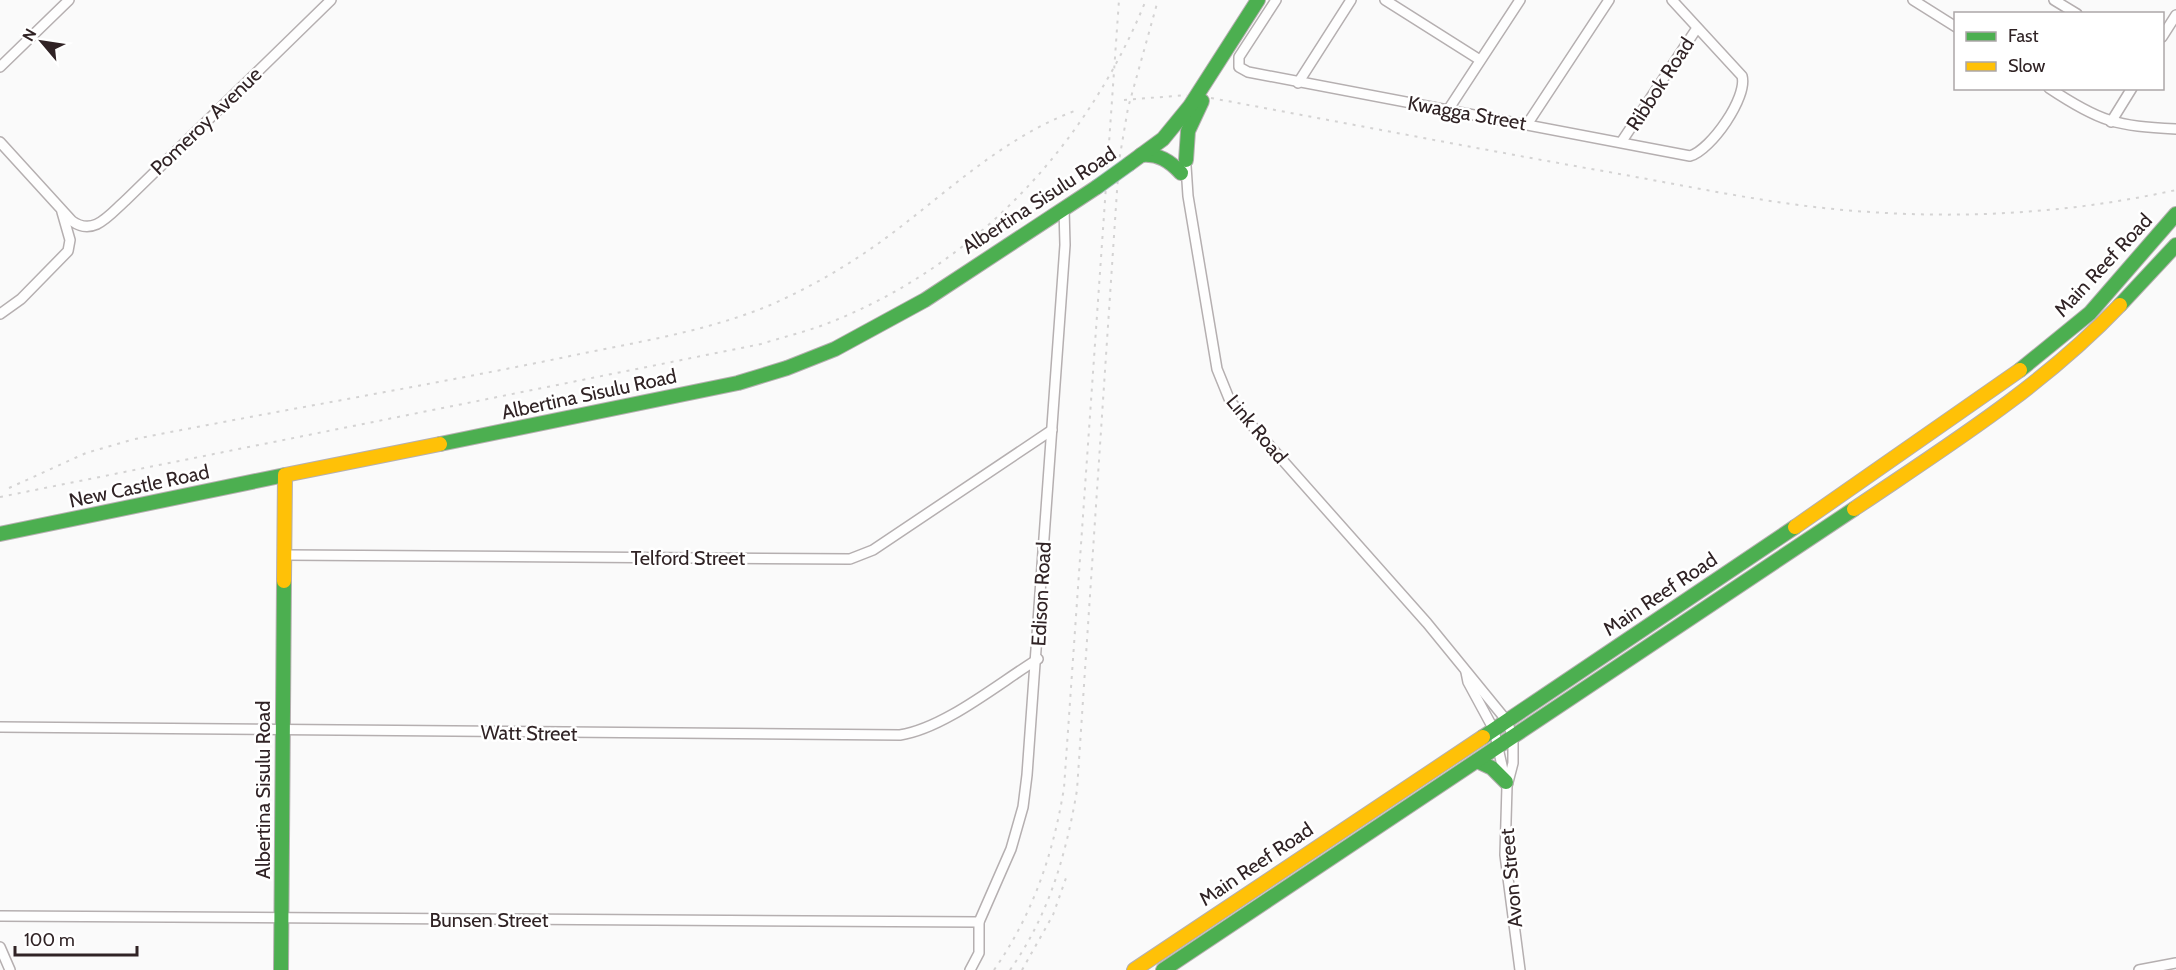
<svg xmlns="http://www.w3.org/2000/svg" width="2176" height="970" font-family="Cabin,sans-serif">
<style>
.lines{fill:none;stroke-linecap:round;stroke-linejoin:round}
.street-casing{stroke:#b5afb0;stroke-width:12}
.fast-casing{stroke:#b5afb0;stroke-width:16}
.slow-casing{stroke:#b5afb0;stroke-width:16}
.street{stroke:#fefefe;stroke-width:9}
.fast{stroke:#4caf50;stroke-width:14}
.slow{stroke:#ffc107;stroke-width:14}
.rail{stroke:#d4d3d3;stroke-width:2;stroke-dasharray:3 6;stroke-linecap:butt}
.fast-bridge-casing{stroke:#a6babc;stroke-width:16;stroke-linecap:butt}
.fast-bridge{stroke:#4caf50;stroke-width:14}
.labels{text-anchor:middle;stroke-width:5;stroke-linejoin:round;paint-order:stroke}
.street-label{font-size:20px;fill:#302325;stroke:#fff}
</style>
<rect width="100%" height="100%" fill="#fafafa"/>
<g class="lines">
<defs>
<g id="street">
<path d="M1276 0 1239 57V67L1248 72 1690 156C1711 150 1748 97 1742 76L1672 0"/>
<polyline points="1385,0 1480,60"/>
<polyline points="1913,0 1956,27"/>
<polyline points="2054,0 2077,14"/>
<polyline points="2162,37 2176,15"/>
<polyline points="0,67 69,0"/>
<polyline points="1298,83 1351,0"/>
<path d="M2049 88C2100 122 2116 126 2176 129"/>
<polyline points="1448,110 1520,0"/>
<polyline points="2111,122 2132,88"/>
<polyline points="1528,123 1609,0"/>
<polyline points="1622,141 1697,28"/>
<path d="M0 142 72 221C94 237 110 214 126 200L331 0"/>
<polyline points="1186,166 1188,196 1217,369 1230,401 1427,623 1507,721 1513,738 1513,763 1507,786 1505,855 1520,970"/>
<polyline points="0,314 21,299 68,251 70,240 62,212"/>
<polyline points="285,555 850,559 873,550 1052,430"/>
<polyline points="1466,672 1468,682 1494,730 1505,779"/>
<path d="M0 727 900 735C945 728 999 683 1038 659"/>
<polyline points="0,916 979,922"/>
<polyline points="0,947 10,970"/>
<polyline points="970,970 979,953 979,922 1011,849 1023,807 1027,775 1065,245 1064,208"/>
<polyline points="2139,970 2176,963"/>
</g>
<g id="fast">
<path d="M1141 155C1158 153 1170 161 1181 173"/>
<polyline points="1186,160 1188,131 1202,101"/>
<polyline points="1129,164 1163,139 1190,106 1258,0"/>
<polyline points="2120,305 2176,245"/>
<polyline points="2020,370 2090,313 2176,214"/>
<polyline points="440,444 738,383 787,368 835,349 925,300 1097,187"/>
<polyline points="0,534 285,475"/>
<polyline points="1483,737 1795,527"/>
<polyline points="1477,761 1492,768 1506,782"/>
<polyline points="281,970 284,581"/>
<polyline points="1163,970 1854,509"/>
</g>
<g id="slow">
<path d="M1854 509C1947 446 2042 387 2120 305"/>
<polyline points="1795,527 2020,370"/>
<polyline points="284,581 285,475 440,444"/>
<polyline points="1134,970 1483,737"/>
</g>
</defs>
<use href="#street" class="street-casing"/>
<use href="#fast" class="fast-casing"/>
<use href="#slow" class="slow-casing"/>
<use href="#street" class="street"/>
<use href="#fast" class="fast"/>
<use href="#slow" class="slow"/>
<g class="rail">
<path d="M1211 98C1340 122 1469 147 1597 170 1679 184 1762 203 1844 210 1956 220 2067 214 2176 190"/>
<polyline points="1124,100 1187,95"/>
<path d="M135 439C277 411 419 387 561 358 630 343 702 333 768 306 807 289 844 268 879 243 944 196 999 139 1077 110"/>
<polyline points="9,488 86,453 131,440"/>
<path d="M0 497 761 344C783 337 805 332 826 324 974 267 1087 146 1146 0"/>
<path d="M994 970C1033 914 1053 855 1064 788L1119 0"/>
<path d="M1010 970C1049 915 1066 855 1077 790L1119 161 1128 108 1158 0"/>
<polyline points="1022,970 1053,915 1066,878"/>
</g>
<defs>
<polyline id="fast-bridge" points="1097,187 1129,164"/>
</defs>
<use href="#fast-bridge" class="fast-bridge-casing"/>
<use href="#fast-bridge" class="fast-bridge"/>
</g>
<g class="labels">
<g class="street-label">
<text transform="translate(1660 84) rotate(-57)" y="7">Ribbok Road</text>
<text transform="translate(1467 113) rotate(10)" y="7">Kwagga Street</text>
<text transform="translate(206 121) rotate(-44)" y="7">Pomeroy Avenue</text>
<text transform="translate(1039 200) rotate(-33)" y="7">Albertina Sisulu Road</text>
<text transform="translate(2103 265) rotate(-47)" y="7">Main Reef Road</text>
<text transform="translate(589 394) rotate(-12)" y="7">Albertina Sisulu Road</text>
<text transform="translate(1257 429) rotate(50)" y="7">Link Road</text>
<text transform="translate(139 486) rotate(-12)" y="7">New Castle Road</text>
<text x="688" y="565">Telford Street</text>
<text transform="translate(1041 594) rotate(-87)" y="7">Edison Road</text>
<text transform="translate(1660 594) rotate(-34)" y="7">Main Reef Road</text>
<text transform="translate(529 733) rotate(1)" y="7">Watt Street</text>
<text transform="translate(263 790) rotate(-90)" y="7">Albertina Sisulu Road</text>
<text transform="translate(1256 864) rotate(-34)" y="7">Main Reef Road</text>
<text transform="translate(1511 878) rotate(-95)" y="7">Avon Street</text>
<text x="489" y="927">Bunsen Street</text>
</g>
</g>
<rect x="1954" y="12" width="210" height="78" fill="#ffffff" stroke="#aca7a8" stroke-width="1.5"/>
<rect x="1966" y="32" width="30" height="9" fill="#4caf50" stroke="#aca7a8" stroke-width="1.5"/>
<text x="2008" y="42" font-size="18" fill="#302325">Fast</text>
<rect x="1966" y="62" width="30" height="9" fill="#ffc107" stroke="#aca7a8" stroke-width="1.5"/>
<text x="2008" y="72" font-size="18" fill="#302325">Slow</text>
<g transform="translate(42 42) rotate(299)" stroke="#ffffff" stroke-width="4.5" paint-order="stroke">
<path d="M0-4.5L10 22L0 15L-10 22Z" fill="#302325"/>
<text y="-9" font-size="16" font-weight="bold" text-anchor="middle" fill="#302325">N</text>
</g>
<path d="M15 946v9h122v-9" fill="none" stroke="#302325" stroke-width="3"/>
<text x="24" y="946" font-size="18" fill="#302325" stroke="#ffffff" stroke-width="4.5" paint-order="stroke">100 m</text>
</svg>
